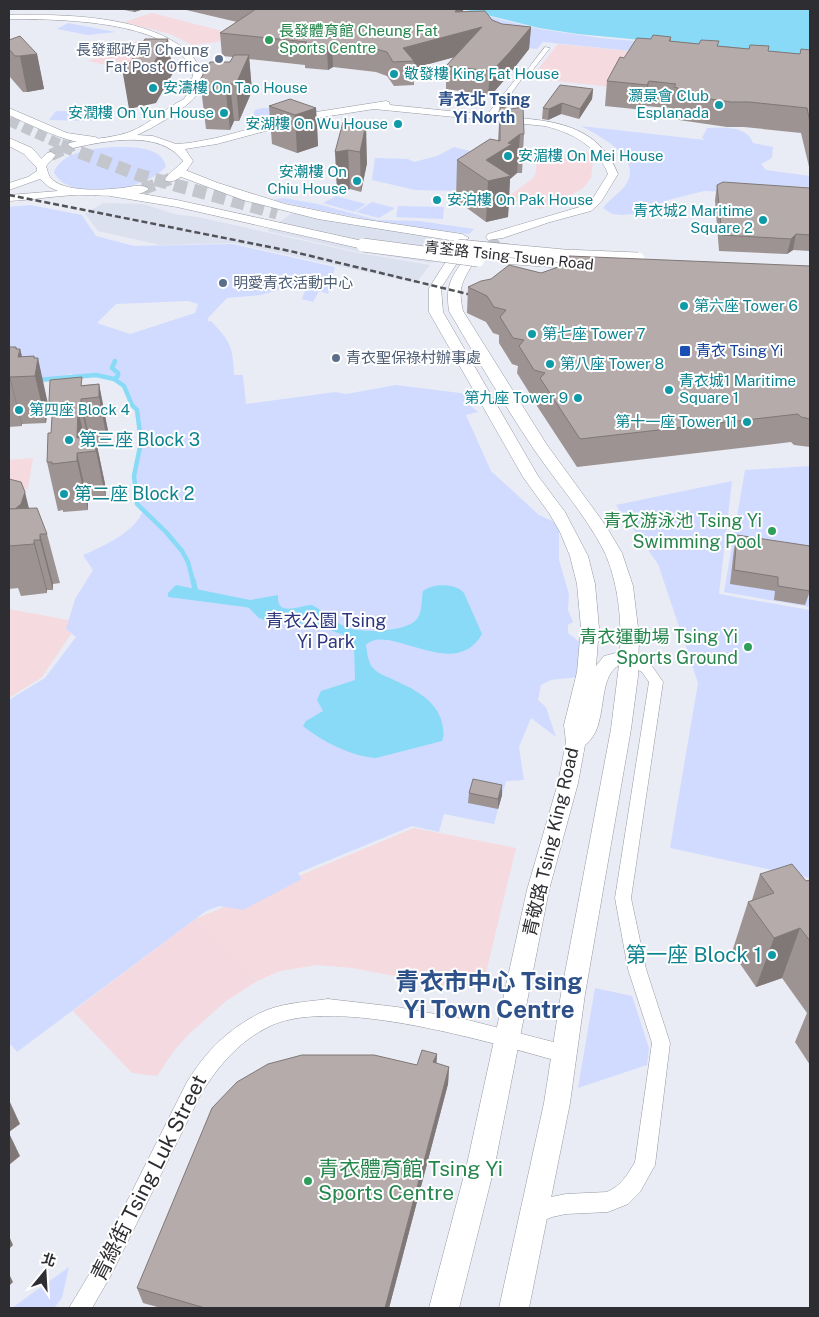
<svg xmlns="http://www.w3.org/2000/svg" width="819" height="1317" font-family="'Public Sans','Noto Sans TC',sans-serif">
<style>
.built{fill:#dce1f0}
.education{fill:#f5dadf}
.medical{fill:#f4dae0}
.green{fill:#d1dbff;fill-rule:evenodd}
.water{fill:#88daf7}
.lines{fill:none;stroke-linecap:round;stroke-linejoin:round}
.stream-far1{stroke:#88daf7;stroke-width:4.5}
.stream{stroke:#88daf7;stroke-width:5.5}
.secondary-tunnel-far1{stroke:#c4c6cd;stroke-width:9;stroke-dasharray:9 4.5;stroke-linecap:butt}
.secondary-tunnel{stroke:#c4c6cd;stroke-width:12;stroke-dasharray:12 5.5;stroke-linecap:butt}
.primary-tunnel-far1{stroke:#c4c6cd;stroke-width:10;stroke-dasharray:10 5;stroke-linecap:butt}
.primary-tunnel{stroke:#c4c6cd;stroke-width:13;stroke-dasharray:13 7;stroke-linecap:butt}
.street-casing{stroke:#9699a1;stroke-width:1}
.secondary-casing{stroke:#9699a1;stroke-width:1}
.primary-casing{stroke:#9699a1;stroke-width:1}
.street{fill:#fff;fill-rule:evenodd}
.secondary{fill:#fff;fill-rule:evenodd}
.primary{fill:#fff;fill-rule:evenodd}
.rail{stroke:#525358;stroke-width:2.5;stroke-dasharray:6 3;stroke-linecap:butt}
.primary-bridge-casing{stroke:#9699a1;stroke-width:14;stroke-linecap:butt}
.primary-bridge{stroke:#fff;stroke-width:13}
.wall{fill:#9c9392}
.shaded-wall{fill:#7f7877}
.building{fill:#b5abaa;stroke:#7f7877}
.leisure-dot{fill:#2e9e5b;stroke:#fff;stroke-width:2}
.service-dot{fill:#5c6f8a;stroke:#fff;stroke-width:2}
.culture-dot{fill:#0f9aa8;stroke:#fff;stroke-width:2}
.transit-dot{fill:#1a4fb4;stroke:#fff;stroke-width:2}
.labels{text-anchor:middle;stroke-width:4;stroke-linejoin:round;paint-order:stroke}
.far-leisure-label{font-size:15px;fill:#27864d;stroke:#fff;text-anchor:start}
.far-service-label{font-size:15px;fill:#4e5e75;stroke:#fff;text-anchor:start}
.far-culture-label{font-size:15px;fill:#0d838f;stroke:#fff;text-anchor:start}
.far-street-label{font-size:15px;fill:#2e2e32;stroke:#fff}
.far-transit-label{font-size:15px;fill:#164399;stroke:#fff;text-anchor:start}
.far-quarter-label{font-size:16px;font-weight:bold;fill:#2d5188;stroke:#fff}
.culture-label{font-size:18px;fill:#0d838f;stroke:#fff;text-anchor:start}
.leisure-label{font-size:18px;fill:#27864d;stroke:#fff;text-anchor:end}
.park-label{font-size:18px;fill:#2d367e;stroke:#fff}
.street-label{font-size:18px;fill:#2e2e32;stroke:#fff}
.near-culture-label{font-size:21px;fill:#0d838f;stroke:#fff;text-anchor:end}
.near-leisure-label{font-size:21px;fill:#27864d;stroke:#fff;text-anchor:start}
.near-street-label{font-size:21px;fill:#2e2e32;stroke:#fff}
.near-quarter-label{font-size:24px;font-weight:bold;fill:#2d5188;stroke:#fff}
</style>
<rect width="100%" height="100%" fill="#e9ecf4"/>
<g class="built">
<polygon points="103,203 144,204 174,214 198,217 354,252 430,265 416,283 234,243 160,245 98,231 85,214"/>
<polygon points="299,208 369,222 465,236 432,263 355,251 267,231"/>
</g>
<g class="education">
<polygon points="152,13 234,34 217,42 192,45 170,34 124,22"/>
<polygon points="141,40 166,54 178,71 123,69 88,61 96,58 91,56 99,53 104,54"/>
<polygon points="558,44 630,51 610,87 531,78"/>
<polygon points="568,150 587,152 593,162 591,178 583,188 568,197 540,209 509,196 533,178 536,172 536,161 555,155 565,156"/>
<polygon points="33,458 28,489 9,490 9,460"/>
<polygon points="9,609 79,622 42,677 9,698"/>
<polygon points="414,828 516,848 485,977 475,987 458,988 352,968 317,965 280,971 257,981 195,919"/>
</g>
<polygon class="medical" points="195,919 257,981 226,1001 187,1036 173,1052 157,1076 132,1073 73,1011"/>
<g class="green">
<polygon points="425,9 458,9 540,29 601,38 795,55 632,51 543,42 537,49 503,46"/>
<polygon points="68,23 116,32 88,35 57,29"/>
<polygon points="263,108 295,108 282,116 248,127 255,110"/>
<polygon points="56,111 97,112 91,121 49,120"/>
<path d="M581 126 705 140 702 138 707 128C722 128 747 125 753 143L773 147 772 158 761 164 766 170 810 176V187L777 186 768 194 704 191 668 200 640 213 623 215 612 214 603 208C609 199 619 194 625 186 645 159 600 136 581 126Z"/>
<path d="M111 147C129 147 161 145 166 166 150 190 67 203 54 172 63 151 92 149 111 147Z"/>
<polygon points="454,147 490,156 459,191 415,190 372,180 375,158 408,159 414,162 437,156"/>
<polygon points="336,196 366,204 354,212 323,203"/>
<path d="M283 198 318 204 377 220 419 221 474 229 469 234C403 226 337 215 273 200Z"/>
<polygon points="372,202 395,208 379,218 356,212"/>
<path d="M30 205 82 215 96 236 134 246 233 244 335 267 328 294 319 291 313 302 302 299 305 291 309 288 298 284 261 295 227 298 208 318V321H211C231 342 233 347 234 375H243L246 404 335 392 346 394 396 385 468 394 465 401 478 412 466 415 491 471 539 515 559 524V560L569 594 568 610 573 622 568 625V633L582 644 577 677 551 680 541 685 538 700 546 707 556 737 531 718 519 747 524 780 506 781 494 824 444 814 439 832 412 826 298 873 302 879 243 910 219 906 206 911 17 1052 11 1045 9 1046V700L45 678 76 637 66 629 75 599 93 570 83 555C102 547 137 531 143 510L137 504 134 490 141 442 137 410 132 405 124 386 114 379 96 375 72 376 71 373 60 380 9 387V207ZM188 301 198 304 195 313 130 334 97 323 116 304Z"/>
<polygon points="398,206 444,207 443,219 396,217"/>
<polygon points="810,466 810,607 724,592 745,470"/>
<polygon points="732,481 719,594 810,610 810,878 670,848 698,683 658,564 616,505"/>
<polygon points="595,988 632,996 649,1048 647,1065 578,1088"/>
<polygon points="69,1267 62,1298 54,1308 12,1308"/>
</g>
<g class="water">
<polygon points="462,9 810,9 810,56 578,34 539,28"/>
<path d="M176 585 250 600 278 595C276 619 302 604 312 605 325 612 336 624 349 628 364 633 402 632 415 621 423 614 421 601 423 591 433 583 456 583 464 593L482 634C455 683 388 622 366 645 367 652 368 661 372 667 377 673 385 676 392 679 411 688 433 697 441 719 443 727 445 734 442 741L376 758C351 756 323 742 303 726L306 721 323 711 317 700 321 691 355 680 354 646 348 637 313 623 289 624 267 621 259 618 249 608 245 607 168 597V593Z"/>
</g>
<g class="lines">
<g class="stream-far1">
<polyline points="115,361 112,368 118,373 118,376 114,379 124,386 132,405 137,410 141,442 134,476 137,504 166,532 182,551 188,562 193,581"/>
<polyline points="38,380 96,375 114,379"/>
</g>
<polyline class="stream" points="193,580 195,589"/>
<polyline class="secondary-tunnel-far1" points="71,146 73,145"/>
<g class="secondary-tunnel">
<polyline points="51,155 73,145"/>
<polyline points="143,189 170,179"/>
<polyline points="475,258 501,240"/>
</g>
<polyline class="primary-tunnel-far1" points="9,121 64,146"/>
<polyline class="primary-tunnel" points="61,145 139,175 277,213"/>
<defs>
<g id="street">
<polygon points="545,47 550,48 531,72 523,77 492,120 486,120 486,116 519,75 527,70"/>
<path d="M629 655 652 666 663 682 631 898 646 969 670 1043 655 1165 640 1192 628 1204 608 1212 566 1214 552 1217 534 1225 527 1222 524 1215 527 1208 551 1197 566 1194 607 1192C621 1186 628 1174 635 1162L652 1043 628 969 615 898 649 682 642 672 624 663 622 660 624 657Z"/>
<path d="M328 999 397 1007 468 1020 565 1045 572 1048 574 1054 572 1060 565 1063C495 1044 336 995 270 1026 239 1041 218 1066 201 1094L110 1277 92 1308H69L96 1263 187 1082C205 1052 228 1029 260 1013 280 1003 306 1002 328 999Z"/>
</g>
<g id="secondary">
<path d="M9 15C62 14 143 15 186 50 194 56 199 66 203 75 201 81 200 89 197 94 190 107 151 129 137 135L153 136 176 144 189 143 216 138 310 113 386 101 389 102 390 105C423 108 456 112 489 115 540 121 595 117 618 174L601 202 591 211 550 222 503 238 488 240 486 237 488 234 583 206 593 198 608 174C597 146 573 133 545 126L374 109 310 119 217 144 185 149 193 161C187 170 179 184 166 181L165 179C170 172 177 168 183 161 160 129 106 141 73 148L68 145 69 143C86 139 103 139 119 135 144 130 162 110 184 99L188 93 193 75C191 68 187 61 182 55 148 20 56 19 9 19Z"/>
<path d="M51 152 56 155 46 166C47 169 48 174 50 177 62 193 104 190 122 188 130 187 142 183 149 189 137 200 91 194 75 195 54 196 31 200 9 201V195L58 191 49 187 40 179 9 190V183L28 177 37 171V163L47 153Z"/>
<path d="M451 259 457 263 441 288 443 312 538 476 565 512 588 556 595 584 599 628 596 666 604 656 620 652C622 620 618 581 604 551 585 514 556 482 533 448 503 403 476 357 449 311 446 288 449 281 462 262H470L472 265C461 284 458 289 463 311L547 445 606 526 622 553 633 586 639 636 638 676 631 729 585 994 570 1103 529 1308H499L544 1103 561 994 611 729 619 665C595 679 610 727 585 745L578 783 549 890 495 1164 459 1308H429L467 1164 527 890 558 783 566 742 564 725 577 672 581 628 577 584 570 556 560 532 549 513 523 477 429 312V288L447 260Z"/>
</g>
<g id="primary">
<path d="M9 108 67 133 95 137 101 140C87 154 25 122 9 115Z"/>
<polygon points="9,138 32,148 47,165 45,168 37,168 24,154 9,146"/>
<polygon points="180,168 218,183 285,204 354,218 462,234 469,238 462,242 318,219 243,200 176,175 174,172 176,169"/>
<polygon points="114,189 177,200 363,241 370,245 363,249 177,207 110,196 108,193 110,190"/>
<polygon points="513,257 595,262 602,266 595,270 508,264 506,261 508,258"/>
</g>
</defs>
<use href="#street" class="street-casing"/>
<use href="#secondary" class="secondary-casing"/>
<use href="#primary" class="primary-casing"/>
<use href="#street" class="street"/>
<use href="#secondary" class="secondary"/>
<use href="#primary" class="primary"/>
<polyline class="rail" points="9,195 290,251 480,297"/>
<defs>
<g id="primary-bridge">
<polyline points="363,245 478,260"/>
<polyline points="458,246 564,256 638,259"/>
</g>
</defs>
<use href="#primary-bridge" class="primary-bridge-casing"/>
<use href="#primary-bridge" class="primary-bridge"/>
</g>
<g class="wall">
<polygon points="120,9 144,9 134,12"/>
<polygon points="182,9 463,9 463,12 502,24 531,27 529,49 507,77 492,94 488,95 446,89 446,66 454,57 414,68 414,85 394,86 387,76 376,72 333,67 328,70 305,68 305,65 249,59 252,91 239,121 234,121 230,130 206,129 200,80 230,62 233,57 222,56 220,33 237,22"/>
<polygon points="671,37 671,41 800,54 810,50 810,171 801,133 744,127 727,127 672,119 673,113 671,112 671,108 645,106 644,110 605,106 607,81 624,58"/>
<polygon points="9,40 37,54 44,89 27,92 23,92 10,77 9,71"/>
<polygon points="593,89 592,99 579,119 561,114 548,120 542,119 543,108"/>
<polygon points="269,106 316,108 318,146 297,153 272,144"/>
<polygon points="500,107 524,134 522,173 517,173 510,179 508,217 486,222 456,200 457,160 498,141"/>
<polygon points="343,122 367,163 361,192 350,189 337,192"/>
<polygon points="717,185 810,188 810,251 793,250 787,254 719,251 715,200"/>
<polygon points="810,266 810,447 794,445 791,442 577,467 537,406 538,399 532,397 517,373 518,366 512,364 499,343 499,335 493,333 486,322 467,313 468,287 541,273"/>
<polygon points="9,347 17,349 20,349 22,357 34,356 48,404 46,423 22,424 22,426 9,427"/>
<polygon points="99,384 108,431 108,445 97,446 105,484 106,499 88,501 88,510 63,512 63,510 58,511 47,462 51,433 52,417 49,402 83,385"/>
<polygon points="9,479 47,534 60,583 53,584 53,590 47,590 47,593 21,596 18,588 9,589"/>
<polygon points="737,535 810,591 805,605 774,600 775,591 730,584 734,549"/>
<polygon points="502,785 502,795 498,809 468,803 469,793"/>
<polygon points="760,874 806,881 810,880 810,1065 795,1042 807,1013 782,978 756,987 732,952 748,902 752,900"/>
<polygon points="437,1054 436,1063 449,1067 448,1084 389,1308 161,1308 143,1303 137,1288 417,1065"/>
</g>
<g class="shaded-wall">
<polygon points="134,9 144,9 134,12"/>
<polygon points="457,9 463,9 463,22 455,12"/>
<polygon points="482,27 481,50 414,68 414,61 403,48"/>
<polygon points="531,27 529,49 507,77 492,94 488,95 490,71"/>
<polygon points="168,39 173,73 156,103 129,109 123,74"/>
<polygon points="332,43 333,67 328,70 327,47"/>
<polygon points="37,54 44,89 27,92 20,56"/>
<polygon points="249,55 252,91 239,121 236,84"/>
<polygon points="649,81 645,106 644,110 647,85"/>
<polygon points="230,84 234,121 230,130 226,92"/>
<polygon points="593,89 592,99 579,119 580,109"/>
<polygon points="562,103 561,114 548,120 549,109"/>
<polygon points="316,108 318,146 297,153 295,115"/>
<polygon points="366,124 367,163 361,192 360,152"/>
<polygon points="520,134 517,173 510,179 508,217 486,222 488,181 486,160"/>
<polygon points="348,150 350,189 337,192 335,152"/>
<polygon points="796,234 793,250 787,254 791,239"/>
<polygon points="16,347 19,356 20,349 27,376 22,377 16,349"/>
<polygon points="34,356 36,366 38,358 48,404 46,423 35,376"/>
<polygon points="10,377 22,424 22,426 10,379"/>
<polygon points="99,384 108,431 108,445 99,397"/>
<polygon points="81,399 91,446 91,451 81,407"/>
<polygon points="78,408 87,452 77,438"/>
<polygon points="95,436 105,484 106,499 96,451"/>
<polygon points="77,453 88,501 88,510 77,461"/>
<polygon points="25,492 32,521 9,515"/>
<polygon points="40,534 53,584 53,590 40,540"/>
<polygon points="34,540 47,590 47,593 34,544"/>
<polygon points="502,785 502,795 498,809 498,799"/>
<polygon points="800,928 782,978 756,987 774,938"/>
<polygon points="437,1054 436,1072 433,1062"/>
<polygon points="449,1067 448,1084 389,1308 385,1308"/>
<polygon points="9,1100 20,1124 9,1132"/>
<polygon points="9,1133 20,1156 9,1165"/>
<polygon points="9,1236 13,1245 9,1249"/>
<polygon points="9,1274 13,1282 9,1286"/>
</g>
<g class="building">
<polygon points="256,9 457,9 455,12 485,11 492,20 502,24 531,27 509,53 493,70 490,71 446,66 482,27 403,48 414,61 393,62 387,52 376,49 332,43 327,47 303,45 307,42 220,33"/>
<polygon points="653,35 671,37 669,41 699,44 701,40 719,41 717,46 749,49 750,45 769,46 768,51 800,54 801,49 810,50 810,122 807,108 749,102 731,102 675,94 678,88 674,87 676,84 649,81 647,85 607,81 620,57 624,58 637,38 651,39"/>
<polygon points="20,36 37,54 20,56 15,56 9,49 9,40"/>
<polygon points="145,39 168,39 151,68 123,74"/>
<polygon points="234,55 249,55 236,84 230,84 226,92 202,92 208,80 200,80 210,62 230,62"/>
<polygon points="560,85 593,89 580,109 562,103 549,109 543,108"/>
<polygon points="290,99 316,108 295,115 269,106"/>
<polygon points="500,107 511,109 523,107 524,134 520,134 508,143 512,144 486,160 511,176 488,181 457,160 490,139 500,141"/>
<polygon points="343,122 366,124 360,152 348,150 335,152"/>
<polygon points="723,182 810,188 810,235 796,234 791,239 722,235 717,185"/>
<polygon points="569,256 810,266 810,419 801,417 798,414 580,439 540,378 545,373 534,370 519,346 524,340 513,338 500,317 506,310 494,307 487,296 468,287 481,281 491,279 509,265 541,273 567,264"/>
<polygon points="9,347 16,347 16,349 20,349 18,357 34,356 34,358 38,358 35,376 10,377 10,379 9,380"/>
<polygon points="82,377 81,386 99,384 99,397 81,399 81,407 78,408 77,438 95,436 96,451 77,453 77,461 52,464 52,462 47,462 48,433 51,433 53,402 49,402 50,380"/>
<polygon points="9,479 21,482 25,492 21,504 15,509 9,509"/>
<polygon points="37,508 47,534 40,534 40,540 34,540 34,544 9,546 9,509"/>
<polygon points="737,535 810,546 810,591 778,586 778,577 734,570"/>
<polygon points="473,779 502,785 498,799 469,793"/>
<polygon points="792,864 806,881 810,880 810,941 800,928 774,938 748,902 774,893 760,874"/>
<polygon points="422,1050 437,1054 433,1062 449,1067 385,1308 205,1308 137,1288 212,1108 237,1082 268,1064 302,1055 374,1055 417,1065"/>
</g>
<g class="leisure-dot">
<circle cx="269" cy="40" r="5"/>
<circle cx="772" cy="531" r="5"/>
<circle cx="748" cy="647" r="5"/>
<circle cx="308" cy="1181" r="5"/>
</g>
<g class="service-dot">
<circle cx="219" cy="59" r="5"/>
<circle cx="223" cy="283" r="5"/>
<circle cx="336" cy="358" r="5"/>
</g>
<g class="culture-dot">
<circle cx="394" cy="74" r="5"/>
<circle cx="153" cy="88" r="5"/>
<circle cx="719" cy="105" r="5"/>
<circle cx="224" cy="113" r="5"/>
<circle cx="398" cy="124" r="5"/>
<circle cx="508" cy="156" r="5"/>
<circle cx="357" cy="181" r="5"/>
<circle cx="437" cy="200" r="5"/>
<circle cx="763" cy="220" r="5"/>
<circle cx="684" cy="306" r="5"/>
<circle cx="532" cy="334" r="5"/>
<circle cx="550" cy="364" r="5"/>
<circle cx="669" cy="390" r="5"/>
<circle cx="578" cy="398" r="5"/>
<circle cx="19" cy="410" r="5"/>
<circle cx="747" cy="422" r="5"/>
<circle cx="69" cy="440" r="5"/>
<circle cx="64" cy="494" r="5"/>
<circle cx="772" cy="955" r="5"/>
</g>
<rect class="transit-dot" x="679" y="345" width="12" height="12" rx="2.5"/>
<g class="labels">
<g class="far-leisure-label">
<text x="279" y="36">長發體育館 Cheung Fat<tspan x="279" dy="17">Sports Centre</tspan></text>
</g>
<g class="far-service-label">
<text x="209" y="55" text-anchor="end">長發郵政局 Cheung<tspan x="209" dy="17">Fat Post Office</tspan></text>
<text x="233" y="288">明愛青衣活動中心</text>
<text x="346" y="363">青衣聖保祿村辦事處</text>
</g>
<g class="far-culture-label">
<text x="404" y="79">敬發樓 King Fat House</text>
<text x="163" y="93">安濤樓 On Tao House</text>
<text x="709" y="101" text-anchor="end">灝景會 Club<tspan x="709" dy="17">Esplanada</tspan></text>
<text x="214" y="118" text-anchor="end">安潤樓 On Yun House</text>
<text x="388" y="129" text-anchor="end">安湖樓 On Wu House</text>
<text x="518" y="161">安湄樓 On Mei House</text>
<text x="347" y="177" text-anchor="end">安潮樓 On<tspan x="347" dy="17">Chiu House</tspan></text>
<text x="447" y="205">安泊樓 On Pak House</text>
<text x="753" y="216" text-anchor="end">青衣城2 Maritime<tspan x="753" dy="17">Square 2</tspan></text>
<text x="694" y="311">第六座 Tower 6</text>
<text x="542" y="339">第七座 Tower 7</text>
<text x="560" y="369">第八座 Tower 8</text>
<text x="679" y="386">青衣城1 Maritime<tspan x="679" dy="17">Square 1</tspan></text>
<text x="568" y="403" text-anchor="end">第九座 Tower 9</text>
<text x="29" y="415">第四座 Block 4</text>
<text x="737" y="427" text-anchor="end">第十一座 Tower 11</text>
</g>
<g class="far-street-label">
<text transform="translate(509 256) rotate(6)" y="5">青荃路 Tsing Tsuen Road</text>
</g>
<g class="far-transit-label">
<text x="696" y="356">青衣 Tsing Yi</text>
</g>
<g class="far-quarter-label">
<text x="484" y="105">青衣北 Tsing<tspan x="484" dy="18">Yi North</tspan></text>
</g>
<g class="culture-label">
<text x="79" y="446">第三座 Block 3</text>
<text x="74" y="500">第二座 Block 2</text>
</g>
<g class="leisure-label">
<text x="762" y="527">青衣游泳池 Tsing Yi<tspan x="762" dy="21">Swimming Pool</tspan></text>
<text x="738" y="643">青衣運動場 Tsing Yi<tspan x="738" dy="21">Sports Ground</tspan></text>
</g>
<g class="park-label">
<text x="326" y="627">青衣公園 Tsing<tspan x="326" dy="21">Yi Park</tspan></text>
</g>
<g class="street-label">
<text transform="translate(551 842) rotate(-77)" y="6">青敬路 Tsing King Road</text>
</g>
<g class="near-culture-label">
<text x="762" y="962">第一座 Block 1</text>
</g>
<g class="near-leisure-label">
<text x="318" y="1176">青衣體育館 Tsing Yi<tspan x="318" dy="24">Sports Centre</tspan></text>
</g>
<g class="near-street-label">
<text transform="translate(149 1178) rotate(-63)" y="7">青綠街 Tsing Luk Street</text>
</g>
<g class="near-quarter-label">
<text x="489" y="990">青衣市中心 Tsing<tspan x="489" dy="28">Yi Town Centre</tspan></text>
</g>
</g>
<rect width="819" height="1317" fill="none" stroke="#2e2e32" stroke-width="20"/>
<g transform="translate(45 1272) rotate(18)" stroke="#ffffff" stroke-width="4" paint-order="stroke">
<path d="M0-4L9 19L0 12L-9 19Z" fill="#2e2e32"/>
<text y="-8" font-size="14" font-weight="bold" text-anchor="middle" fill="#2e2e32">北</text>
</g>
</svg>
